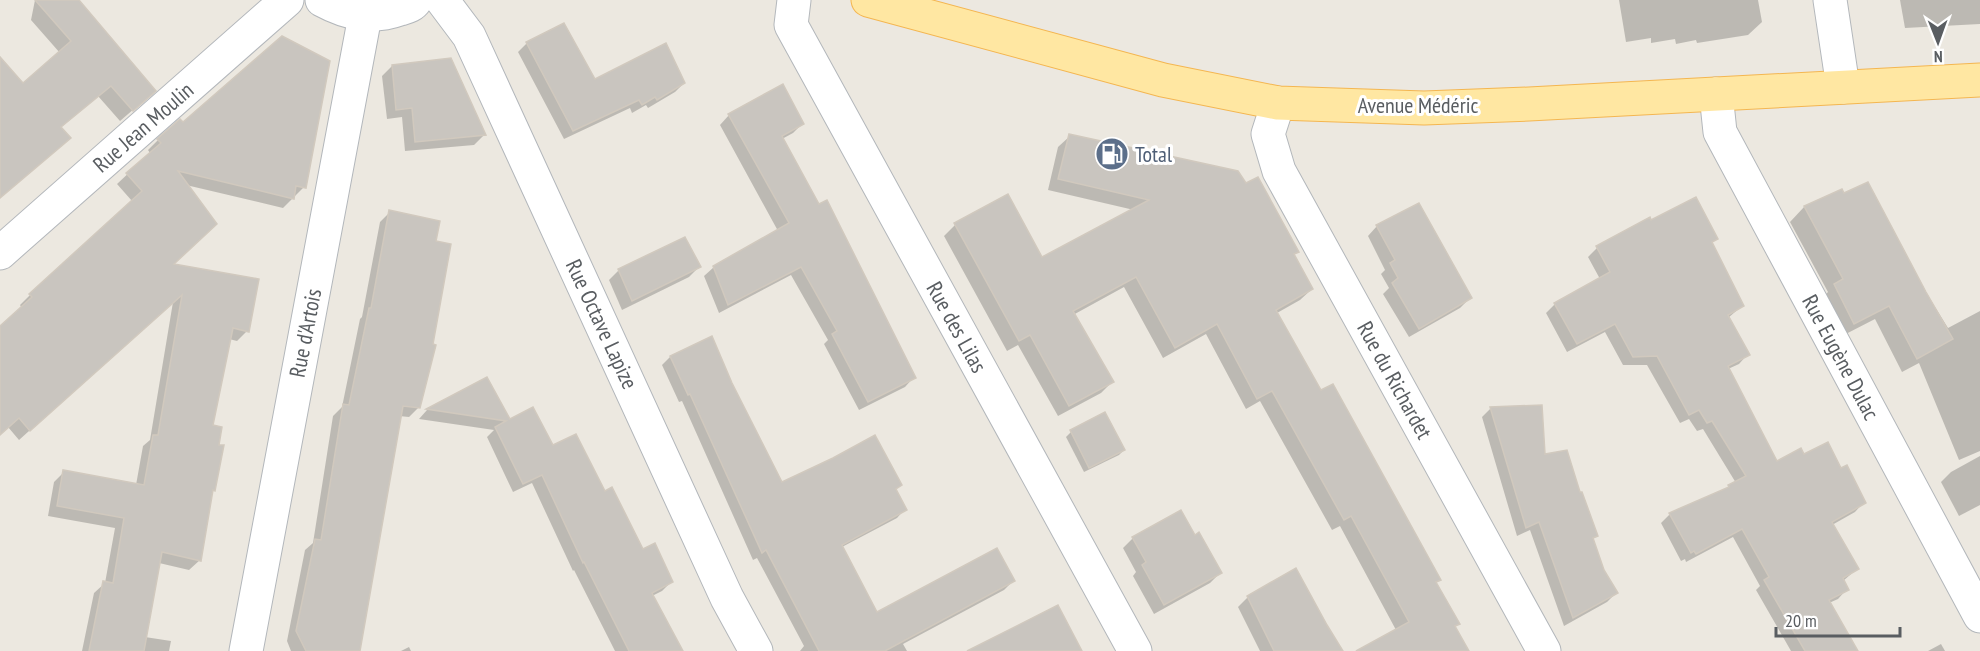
<svg xmlns="http://www.w3.org/2000/svg" width="1980" height="651" font-family="'PT Sans Narrow',sans-serif">
<style>
.shadow{fill:#0003}
.building{fill:#c9c5bf;stroke:#d1c9be;stroke-width:1.5}
.lines{fill:none;stroke-linecap:round;stroke-linejoin:round}
.minor-casing{stroke:#b3b7bb;stroke-width:35}
.major-casing{stroke:#f4b651;stroke-width:35}
.minor{stroke:#fff;stroke-width:33}
.major{stroke:#ffe7a2;stroke-width:33}
.labels{text-anchor:middle;stroke-width:6;stroke-linejoin:round;paint-order:stroke}
.street-label{font-size:22px;fill:#595d61;stroke:#fff}
.service-label{font-size:22px;fill:#4e5e75;stroke:#fff;text-anchor:start}
</style>
<rect width="100%" height="100%" fill="#ece8e0"/>
<g class="shadow">
<polygon points="35,0 77,0 142,102 120,121 98,96 60,128 0,198 0,65 23,86 60,53 31,20"/>
<polygon points="1619,0 1758,0 1762,22 1748,35 1697,43 1696,40 1676,44 1675,39 1651,43 1651,38 1626,42"/>
<polygon points="1900,0 1980,0 1980,24 1905,28"/>
<polygon points="527,43 594,81 684,83 675,92 648,108 646,105 632,113 630,108 564,139 518,52"/>
<polygon points="392,66 484,135 474,145 405,151 402,117 387,119 382,76"/>
<polygon points="729,115 802,124 793,133 782,139 914,377 905,387 859,410 824,344 828,340 791,275 719,313 704,276 714,267 778,231 720,125"/>
<polygon points="180,121 304,187 283,208 186,185 172,265 247,331 237,341 229,339 211,426 217,446 222,446 214,490 211,493 200,560 189,570 159,563 145,637 171,641 169,651 82,651 94,593 105,583 115,528 48,516 54,482 64,472 136,485 143,446 150,440 173,302 19,440 8,427 0,434 0,328 22,308 20,305 30,295 132,201 117,184 150,153 148,150 158,140"/>
<polygon points="1070,136 1297,252 1293,255 1312,289 1300,300 1277,313 1320,392 1439,579 1435,583 1459,623 1454,628 1467,651 1388,651 1396,630 1340,526 1332,530 1260,401 1246,409 1206,334 1163,358 1124,287 1073,315 1112,382 1101,393 1058,416 1018,345 1007,351 944,236 955,225 1042,259 1134,210 1048,190 1058,147"/>
<polygon points="1842,191 1926,294 1927,294 1948,328 1980,311 1980,451 1959,460 1919,363 1902,372 1875,319 1840,337 1820,300 1828,292 1790,222 1804,207"/>
<polygon points="390,212 434,242 419,407 409,417 399,416 359,651 291,651 287,641 305,550 313,543 333,416 342,407 360,319 362,317 380,222"/>
<polygon points="1651,222 1716,239 1711,244 1742,306 1728,318 1748,354 1739,364 1728,369 1776,463 1804,456 1840,471 1864,502 1855,512 1832,525 1857,569 1843,581 1847,589 1838,599 1829,603 1856,651 1791,651 1756,590 1760,586 1733,537 1686,562 1685,559 1681,561 1661,523 1670,514 1724,491 1736,483 1703,429 1697,431 1689,419 1680,423 1647,365 1623,365 1605,332 1567,352 1546,313 1555,304 1600,279 1588,257 1597,248"/>
<polygon points="1377,226 1470,298 1460,308 1409,337 1383,294 1389,288 1381,274 1385,270 1368,236"/>
<polygon points="699,267 689,277 622,310 609,280 619,270"/>
<polygon points="670,357 731,384 782,484 900,485 895,490 905,509 897,518 842,547 876,614 1013,581 1004,590 903,644 907,651 800,651 804,646 757,558 753,560 682,401 679,402 662,365"/>
<polygon points="487,379 509,421 552,447 604,493 642,551 672,581 662,591 652,596 681,651 615,651 574,570 573,571 532,483 513,492 487,437 494,430 419,419 427,410"/>
<polygon points="1491,408 1544,456 1579,494 1596,535 1592,540 1603,571 1616,593 1607,602 1564,626 1530,530 1517,536 1482,417"/>
<polygon points="1071,432 1124,450 1119,455 1084,472 1066,437"/>
<polygon points="1980,456 1980,505 1959,516 1941,482 1951,472"/>
<polygon points="1194,537 1220,573 1210,583 1154,614 1133,576 1136,572 1123,548 1133,538"/>
<polygon points="1248,597 1330,651 1260,651 1238,607"/>
<polygon points="1941,644 1945,651 1928,651"/>
<polygon points="409,647 411,651 401,651"/>
</g>
<g class="building">
<polygon points="35,0 79,0 156,91 133,111 111,86 61,127 71,138 0,198 0,57 23,83 71,41"/>
<polygon points="564,23 595,79 666,43 685,83 657,100 655,97 642,105 639,100 573,131 526,42"/>
<polygon points="282,36 330,61 306,188 296,186 294,199 178,171 217,224 174,264 259,279 249,332 233,328 213,425 222,427 219,445 224,445 215,491 213,490 201,561 162,552 144,651 89,651 103,581 113,583 124,518 57,506 63,470 144,485 153,435 158,435 182,295 30,431 19,418 0,435 0,326 32,297 29,294 142,191 126,173 161,143 157,139 180,119 183,122"/>
<polygon points="451,58 486,135 415,142 412,108 396,110 392,65"/>
<polygon points="783,84 804,124 782,136 819,204 827,200 916,378 868,402 832,334 837,331 801,267 728,305 713,266 789,223 728,114"/>
<polygon points="1069,134 1238,171 1246,183 1258,177 1299,252 1294,254 1313,289 1276,310 1321,390 1333,384 1441,580 1436,582 1460,624 1455,626 1469,651 1356,651 1409,622 1351,516 1344,520 1272,391 1257,399 1217,324 1175,348 1136,277 1073,311 1114,382 1069,406 1030,335 1019,341 954,223 1008,194 1042,257 1149,200 1058,179"/>
<polygon points="1868,182 1926,292 1953,339 1917,359 1889,306 1854,324 1834,284 1843,279 1804,206 1842,189 1844,193"/>
<polygon points="1696,197 1718,239 1712,242 1744,306 1728,315 1750,355 1728,366 1777,461 1801,448 1804,454 1828,442 1841,468 1847,465 1866,503 1832,522 1859,569 1843,578 1849,590 1829,600 1858,651 1805,651 1764,580 1769,577 1742,529 1696,554 1694,551 1691,553 1669,513 1729,487 1728,485 1746,476 1712,421 1707,423 1699,410 1689,415 1657,356 1633,357 1615,324 1577,344 1554,303 1610,272 1596,246 1650,217 1651,220"/>
<polygon points="1419,203 1472,298 1419,329 1392,283 1398,278 1390,263 1395,260 1376,225"/>
<polygon points="389,210 440,221 436,241 451,244 433,344 436,345 420,408 403,406 360,651 306,651 296,631 315,539 321,540 343,404 349,405 369,308 371,308"/>
<polygon points="685,237 701,267 632,301 618,269"/>
<polygon points="712,336 732,383 782,482 833,458 875,435 902,485 896,489 907,510 842,545 877,612 997,548 1015,581 885,651 819,651 766,550 762,553 690,394 688,395 670,356"/>
<polygon points="487,377 510,419 533,407 553,445 576,434 605,491 612,487 643,549 655,543 673,582 652,593 683,651 629,651 584,562 583,563 542,475 523,484 495,427 506,421 426,409"/>
<polygon points="1542,405 1545,454 1567,450 1580,492 1582,492 1598,536 1593,538 1604,570 1618,593 1573,618 1539,522 1526,528 1490,407"/>
<polygon points="1105,412 1125,450 1089,468 1070,430"/>
<polygon points="1181,510 1195,535 1199,532 1222,573 1164,605 1142,565 1146,562 1132,537"/>
<polygon points="1296,568 1327,625 1343,651 1274,651 1247,596"/>
<polygon points="1058,605 1082,651 967,651"/>
</g>
<g class="lines">
<defs>
<g id="minor">
<path d="M322 0C348 14 372 19 400 9 407 7 412 6 416 0"/>
<polyline points="442,0 469,36 727,598 756,651"/>
<polyline points="794,0 791,25 1135,651"/>
<polyline points="1830,0 1843,87"/>
<polyline points="1716,94 1720,132 1980,616"/>
<polyline points="1278,103 1268,134 1279,171 1544,651"/>
<polyline points="0,253 287,0"/>
<polyline points="246,651 365,16"/>
</g>
<polyline id="major" points="868,0 1163,80 1278,103 1424,108 1529,104 1980,80"/>
</defs>
<use href="#minor" class="minor-casing"/>
<use href="#major" class="major-casing"/>
<use href="#minor" class="minor"/>
<use href="#major" class="major"/>
</g>
<defs>
<symbol id="fuel-disc" viewBox="-11 -11 22 22"><circle r="9.5" fill="#5c6f8a" stroke="#fff"/><path d="M-5.5-6h7V0h2V4h1.3V-2.5L3-4.5l.8-.8L6-3V5H2.5V1h-1V6h-7ZM-4.2-4.7v3.2H.2V-4.7Z" fill="#fff"/></symbol>
</defs>
<g fill-rule="evenodd">
<use href="#fuel-disc" x="1093" y="135" width="38" height="38"/>
</g>
<g class="labels">
<g class="street-label">
<text x="1418" y="113">Avenue Médéric</text>
<text transform="translate(143 127) rotate(-41)" y="8">Rue Jean Moulin</text>
<text transform="translate(602 324) rotate(65)" y="8">Rue Octave Lapize</text>
<text transform="translate(957 327) rotate(61)" y="8">Rue des Lilas</text>
<text transform="translate(305 333) rotate(-79)" y="8">Rue d'Artois</text>
<text transform="translate(1841 357) rotate(62)" y="8">Rue Eugène Dulac</text>
<text transform="translate(1395 380) rotate(61)" y="8">Rue du Richardet</text>
</g>
<g class="service-label">
<text x="1135" y="162">Total</text>
</g>
</g>
<g transform="translate(1938 42) rotate(179)" stroke="#ffffff" stroke-width="4.5" paint-order="stroke">
<path d="M0-4.5L10 22L0 15L-10 22Z" fill="#595d61"/>
<text y="-9" font-size="16" font-weight="bold" text-anchor="middle" fill="#595d61">N</text>
</g>
<path d="M1776 627v9h124v-9" fill="none" stroke="#595d61" stroke-width="3"/>
<text x="1785" y="627" font-size="18" fill="#595d61" stroke="#ffffff" stroke-width="4.5" paint-order="stroke">20 m</text>
</svg>
